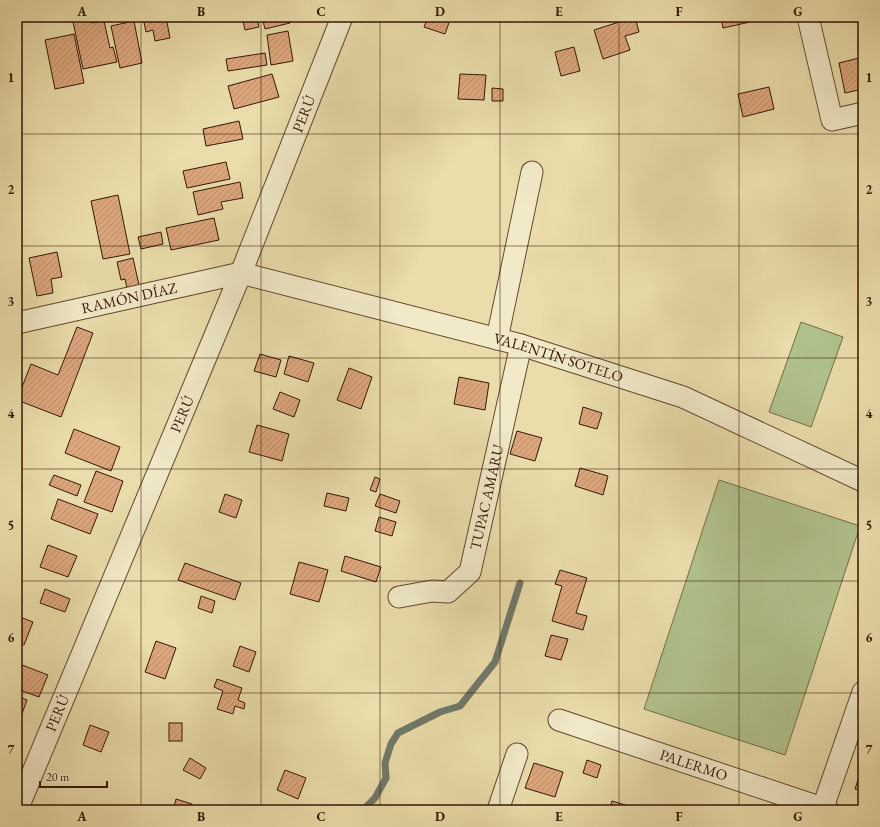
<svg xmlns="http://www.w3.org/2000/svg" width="880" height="827" font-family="'EB Garamond',serif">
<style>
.garden{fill:#b1c28d;stroke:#746c49}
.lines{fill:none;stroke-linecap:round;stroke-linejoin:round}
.stream{stroke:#71796a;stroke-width:7}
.building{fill:url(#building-hatch);stroke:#361505}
.street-casing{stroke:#63472e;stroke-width:23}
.street{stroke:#f1e9c8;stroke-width:21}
.grid{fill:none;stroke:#361505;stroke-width:1;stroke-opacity:0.55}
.labels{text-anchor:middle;stroke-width:3;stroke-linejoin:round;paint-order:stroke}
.street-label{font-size:15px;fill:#361505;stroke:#f1e9c8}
.neatline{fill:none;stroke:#361505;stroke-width:1.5}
.grid-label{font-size:13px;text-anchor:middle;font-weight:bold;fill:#361505}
</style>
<defs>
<pattern id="building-hatch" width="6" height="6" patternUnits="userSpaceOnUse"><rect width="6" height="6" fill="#dda77e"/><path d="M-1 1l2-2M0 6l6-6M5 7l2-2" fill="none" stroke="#be8f6b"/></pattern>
</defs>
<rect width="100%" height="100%" fill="#eaddab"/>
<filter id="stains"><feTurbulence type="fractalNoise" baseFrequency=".005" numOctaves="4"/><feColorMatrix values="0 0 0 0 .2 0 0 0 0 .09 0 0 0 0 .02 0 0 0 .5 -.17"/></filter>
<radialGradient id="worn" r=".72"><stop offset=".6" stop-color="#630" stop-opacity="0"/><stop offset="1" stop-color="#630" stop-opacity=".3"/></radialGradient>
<g class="garden">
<polygon points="801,322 843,337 811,427 769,412"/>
<polygon points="719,480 860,526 785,755 644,709"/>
</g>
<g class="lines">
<polyline class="stream" points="363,810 375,798 386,778 385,763 391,744 398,733 440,712 460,706 495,662 520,583"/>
</g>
<g class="building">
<polygon points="72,17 91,17 92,23 104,21 110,48 113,47 117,62 83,69"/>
<polygon points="143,17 166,17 170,38 155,41 153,30 146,32"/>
<polygon points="242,17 257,17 259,27 245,30"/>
<polygon points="262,17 289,17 290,23 265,29"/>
<polygon points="428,17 451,17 445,34 424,27"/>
<polygon points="635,17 639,32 625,36 630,50 603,59 594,30"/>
<polygon points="721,17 759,17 759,20 723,28"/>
<polygon points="134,21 142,63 120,68 111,26"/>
<polygon points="288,31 293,61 271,65 267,35"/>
<polygon points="74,34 84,83 55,89 45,40"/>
<polygon points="574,47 580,71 561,76 555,52"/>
<polygon points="265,53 267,65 228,71 226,59"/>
<polygon points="863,57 863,89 845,93 839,63"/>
<polygon points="272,74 279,97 234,109 228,86"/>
<polygon points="460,74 486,75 484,100 458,99"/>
<polygon points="769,87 774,109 743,117 738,94"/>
<polygon points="492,88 503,89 503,101 492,101"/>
<polygon points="239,121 243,139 206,146 203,129"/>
<polygon points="226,162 230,179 187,188 183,171"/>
<polygon points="240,182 243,198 221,202 223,209 198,215 193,192"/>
<polygon points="118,195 130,254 103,259 91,201"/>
<polygon points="214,218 219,240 171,250 166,228"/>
<polygon points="161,232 163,244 141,249 138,237"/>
<polygon points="57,252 62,277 51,279 53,293 37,296 29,258"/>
<polygon points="133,258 139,285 127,288 125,279 121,280 117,262"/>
<polygon points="77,327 93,333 61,417 17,400 31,364 58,375"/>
<polygon points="260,354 281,360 276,377 254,371"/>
<polygon points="289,356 314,363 308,382 284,374"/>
<polygon points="349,368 372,377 361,409 337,400"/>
<polygon points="459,377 489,383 485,410 454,404"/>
<polygon points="280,392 300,400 294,417 273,409"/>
<polygon points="583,407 602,413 597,429 579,424"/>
<polygon points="257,425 289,434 282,461 249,452"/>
<polygon points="74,429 120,447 111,471 65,453"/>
<polygon points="517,431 542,438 535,461 510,454"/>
<polygon points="580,468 608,476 603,495 575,486"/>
<polygon points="96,471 123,481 112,512 84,502"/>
<polygon points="54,475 81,485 77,496 49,485"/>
<polygon points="375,477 380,479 376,492 370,490"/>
<polygon points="327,493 349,498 346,511 324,506"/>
<polygon points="225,494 242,500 236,518 219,512"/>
<polygon points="380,494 400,501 396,513 375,506"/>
<polygon points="58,499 98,514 90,534 51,519"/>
<polygon points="379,517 396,522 392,536 375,531"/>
<polygon points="48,545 77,556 68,577 40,567"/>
<polygon points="345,556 381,567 376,582 341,571"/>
<polygon points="299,562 328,570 319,602 290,594"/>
<polygon points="185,563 241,583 235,600 178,580"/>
<polygon points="560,570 587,578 576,613 587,616 583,630 552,621 562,586 555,584"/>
<polygon points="45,589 70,599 65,612 40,603"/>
<polygon points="201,596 215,601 212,613 198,608"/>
<polygon points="17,616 33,622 24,645 17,642"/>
<polygon points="551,635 568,639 561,660 545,656"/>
<polygon points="156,641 176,648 165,679 145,672"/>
<polygon points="240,646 256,652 249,672 233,666"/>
<polygon points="17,663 48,675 39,697 17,689"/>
<polygon points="217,679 242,688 238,700 245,703 244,709 235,706 233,714 217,709 223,691 214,687"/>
<polygon points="17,696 27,700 20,719 17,718"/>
<rect x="169" y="723" width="13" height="18"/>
<polygon points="90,725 109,732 101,752 83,745"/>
<polygon points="190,758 206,768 200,779 183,770"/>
<polygon points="587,760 601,765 597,778 583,773"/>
<polygon points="534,763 563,772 555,797 525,788"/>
<polygon points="863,764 863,791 855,789"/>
<polygon points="285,770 306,778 298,799 277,790"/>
<polygon points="176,799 192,804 190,810 173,810"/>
<polygon points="612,801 642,810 609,810"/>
<polygon points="520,805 537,810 518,810"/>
</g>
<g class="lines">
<defs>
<g id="street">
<polyline points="808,17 832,120 863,113"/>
<path id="s1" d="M17 323 241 273 521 345 683 397 863 481"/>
<polyline points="497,339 532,172"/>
<path id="s2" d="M399 597 432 591 448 592 470 572 521 345"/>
<path id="s3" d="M559 720 828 810"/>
<path id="s4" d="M17 810 241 273 342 17"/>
<polyline points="498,810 517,754"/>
<polyline points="822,810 863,692"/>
</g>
</defs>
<use href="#street" class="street-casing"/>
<use href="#street" class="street"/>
</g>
<path class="grid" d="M141 17V810M261 17V810M380 17V810M500 17V810M619 17V810M739 17V810M17 134H863M17 246H863M17 358H863M17 469H863M17 581H863M17 693H863"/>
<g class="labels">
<g class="street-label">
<text dy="5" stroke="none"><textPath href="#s4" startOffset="753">PERÚ</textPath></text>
<text dy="5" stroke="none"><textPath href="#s1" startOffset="115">RAMÓN DÍAZ</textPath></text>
<text dy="5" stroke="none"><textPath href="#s1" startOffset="558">VALENTÍN SOTELO</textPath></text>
<text dy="5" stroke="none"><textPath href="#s4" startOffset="429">PERÚ</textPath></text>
<text dy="5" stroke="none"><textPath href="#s2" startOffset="156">TUPAC AMARU</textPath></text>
<text dy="5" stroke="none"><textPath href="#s4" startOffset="105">PERÚ</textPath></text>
<text dy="5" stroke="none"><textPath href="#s3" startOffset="142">PALERMO</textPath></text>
</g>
</g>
<rect width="880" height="827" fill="none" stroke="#eaddab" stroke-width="44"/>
<path d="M40 781v6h67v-6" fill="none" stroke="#361505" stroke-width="2"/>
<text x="46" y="781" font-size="12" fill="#361505" stroke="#f1e9c8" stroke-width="3" paint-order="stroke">20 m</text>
<rect x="22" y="22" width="836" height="783" class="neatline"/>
<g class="grid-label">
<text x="82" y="16">A</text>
<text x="201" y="16">B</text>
<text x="321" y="16">C</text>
<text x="440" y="16">D</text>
<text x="559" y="16">E</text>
<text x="679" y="16">F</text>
<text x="798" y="16">G</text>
<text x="11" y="82">1</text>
<text x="869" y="82">1</text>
<text x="11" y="194">2</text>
<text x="869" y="194">2</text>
<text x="11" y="306">3</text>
<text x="869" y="306">3</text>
<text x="11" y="418">4</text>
<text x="869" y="418">4</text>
<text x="11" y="530">5</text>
<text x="869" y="530">5</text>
<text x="11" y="642">6</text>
<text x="869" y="642">6</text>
<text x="11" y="754">7</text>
<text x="869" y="754">7</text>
<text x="82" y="821">A</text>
<text x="201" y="821">B</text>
<text x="321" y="821">C</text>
<text x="440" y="821">D</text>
<text x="559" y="821">E</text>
<text x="679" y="821">F</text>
<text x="798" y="821">G</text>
</g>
<rect width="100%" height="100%" filter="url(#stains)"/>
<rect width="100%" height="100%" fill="url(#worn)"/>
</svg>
